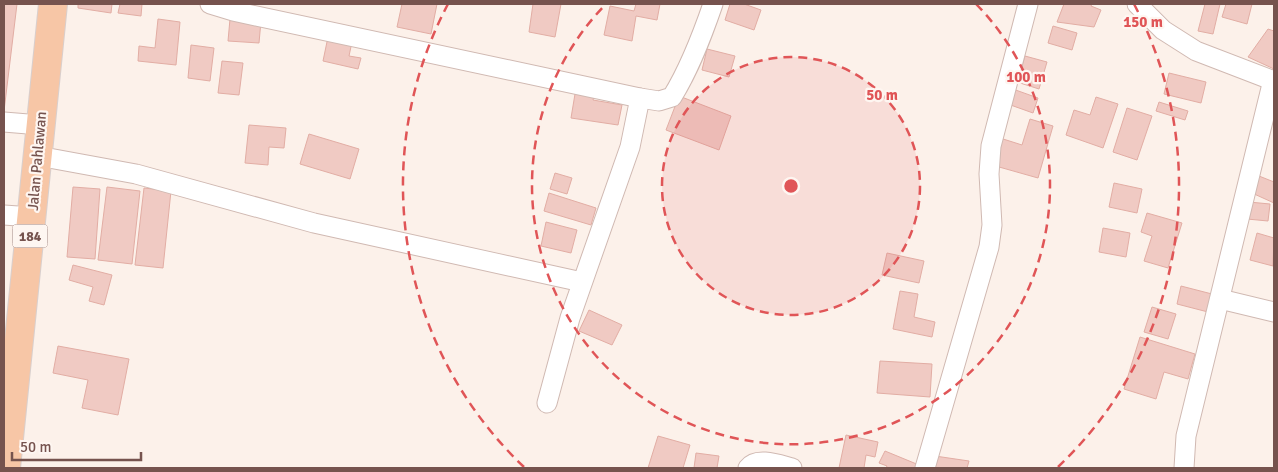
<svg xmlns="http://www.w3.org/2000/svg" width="1278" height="472" font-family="Signika,sans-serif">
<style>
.building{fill:#f0cac3;stroke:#e2ada4}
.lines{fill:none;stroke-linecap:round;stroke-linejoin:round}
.minor-casing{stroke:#d0b9b2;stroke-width:21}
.primary-casing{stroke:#d9cfcd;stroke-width:30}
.minor{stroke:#fff;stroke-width:19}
.primary{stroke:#f7c6a6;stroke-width:28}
.ring{fill:none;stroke:#e05557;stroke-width:2.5;stroke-dasharray:9 6}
.labels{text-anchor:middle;stroke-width:4.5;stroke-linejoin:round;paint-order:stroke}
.shield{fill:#fef6f1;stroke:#9f847f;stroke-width:1}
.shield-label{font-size:14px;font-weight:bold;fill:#76534e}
.street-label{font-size:15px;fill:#76534e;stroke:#fef6f1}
.centre{fill:#e05557;stroke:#fef6f1;stroke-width:2.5}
.ring-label{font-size:15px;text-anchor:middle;font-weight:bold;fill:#e05557;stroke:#fef6f1;stroke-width:4.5;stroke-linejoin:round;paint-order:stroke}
</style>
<rect width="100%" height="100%" fill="#fcf1ea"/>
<g class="building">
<polygon points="4,4 17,4 4,111"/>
<polygon points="78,4 112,4 111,13 78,8"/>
<polygon points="120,4 142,4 141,16 118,13"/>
<polygon points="402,4 437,4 431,34 397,27"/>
<polygon points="533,4 561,4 555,37 529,32"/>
<polygon points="636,4 660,4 657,20 636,16 632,41 604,35 610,6 634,11"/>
<polygon points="730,4 744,4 761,10 754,30 725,20"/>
<polygon points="1064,4 1092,4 1091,6 1101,10 1094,27 1057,22"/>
<polygon points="1205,4 1220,4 1213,34 1198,31"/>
<polygon points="1226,4 1252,4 1247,24 1222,17"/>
<polygon points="158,19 180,22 176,65 138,61 139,46 155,48"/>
<polygon points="230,19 261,21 259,43 228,41"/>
<polygon points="1053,26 1077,33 1072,50 1048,43"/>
<polygon points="1268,29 1274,31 1274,69 1248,57"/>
<polygon points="328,37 352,42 349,56 361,58 358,69 323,61"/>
<polygon points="191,45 214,48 210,81 188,78"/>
<polygon points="707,49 735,56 729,77 702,70"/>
<polygon points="1025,56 1047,62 1039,89 1017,82"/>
<polygon points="222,61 243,63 239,95 218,93"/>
<polygon points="1169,73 1206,82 1201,103 1164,94"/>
<polygon points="576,88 595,92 593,100 622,105 618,125 571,118"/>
<polygon points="1010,88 1038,98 1033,113 1005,103"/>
<polygon points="679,96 731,116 719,150 666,130"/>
<polygon points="1096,97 1118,104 1103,148 1066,135 1074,110 1090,115"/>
<polygon points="1159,102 1188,111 1185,120 1156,111"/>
<polygon points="1127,108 1152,116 1137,160 1113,152"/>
<polygon points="1030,119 1053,126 1038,178 992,165 1000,138 1022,145"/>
<polygon points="249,125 286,128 284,148 269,147 268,165 245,163"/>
<polygon points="309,134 359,149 350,179 300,164"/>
<polygon points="555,173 572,178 567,194 550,189"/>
<polygon points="1259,176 1274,182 1274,203 1252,193"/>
<polygon points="1114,183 1142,189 1137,213 1109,207"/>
<polygon points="73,187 100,189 95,259 67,257"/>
<polygon points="107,187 140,191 132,264 98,260"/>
<polygon points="144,188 171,191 163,268 135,265"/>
<polygon points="549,193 596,208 591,225 544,211"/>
<polygon points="1249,202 1270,204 1268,221 1247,219"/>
<polygon points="1147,213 1182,223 1168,268 1144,261 1152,236 1141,232"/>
<polygon points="546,222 577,230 571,253 541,246"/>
<polygon points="1103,228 1130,233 1126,257 1099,252"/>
<polygon points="1257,233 1274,238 1273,266 1250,260"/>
<polygon points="887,253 924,261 919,283 882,275"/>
<polygon points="73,265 112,275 104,305 89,301 93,287 69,280"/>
<polygon points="1181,286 1212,294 1208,312 1177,304"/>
<polygon points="900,291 918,294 914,317 935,322 932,337 893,329"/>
<polygon points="1152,307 1176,314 1168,339 1144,332"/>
<polygon points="589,310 622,325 612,345 579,331"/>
<polygon points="1140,337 1195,354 1188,379 1164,372 1156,399 1124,389"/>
<polygon points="58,346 129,359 118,415 82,408 88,380 53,373"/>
<polygon points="880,361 932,364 930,397 877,393"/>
<polygon points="846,435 878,442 875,457 866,455 864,468 839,468"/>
<polygon points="658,436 690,445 683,468 648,468"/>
<polygon points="885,451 919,465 917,468 886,468 887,466 879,463"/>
<polygon points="696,453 719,456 717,468 694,468"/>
<polygon points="935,456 969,461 967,468 933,468"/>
</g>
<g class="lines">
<defs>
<g id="minor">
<path d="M210 4 233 11 640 98 659 101 672 97C690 68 702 36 713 4"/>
<polyline points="1137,4 1163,30 1196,51 1274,81"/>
<polyline points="4,122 40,125"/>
<polyline points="38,156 136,174 314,223 582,282"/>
<polyline points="4,215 32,217"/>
<polyline points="1220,299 1274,312"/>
<polyline points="547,403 570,318 630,147 640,98"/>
<path d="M748 468C757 456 780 465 792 468"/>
<polyline points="925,468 989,247 992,225 989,174 991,146 1028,4"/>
<polyline points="1184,468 1186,436 1273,80"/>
</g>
<polyline id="primary" points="6,468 53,4"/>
</defs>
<use href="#minor" class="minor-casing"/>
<use href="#primary" class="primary-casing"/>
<use href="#minor" class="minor"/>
<use href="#primary" class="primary"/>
</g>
<circle cx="791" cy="186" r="129" fill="#e05557" fill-opacity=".12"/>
<g class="ring">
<circle cx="791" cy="186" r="129"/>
<path d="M976 4A259 259 0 1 1 606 4"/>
<path d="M524 467A388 388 0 0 1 448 4M1134 4A388 388 0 0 1 1058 467"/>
</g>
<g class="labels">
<rect class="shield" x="12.5" y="224.5" width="35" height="23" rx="4"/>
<g class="shield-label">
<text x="30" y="241">184</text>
</g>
<g class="street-label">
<text transform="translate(37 161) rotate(-85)" y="5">Jalan Pahlawan</text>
</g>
</g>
<circle cx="791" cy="186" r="8" class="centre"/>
<g class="ring-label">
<text x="1143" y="27">150 m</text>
<text x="1026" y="82">100 m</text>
<text x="882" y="100">50 m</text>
</g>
<rect width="1278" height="472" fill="none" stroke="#76534e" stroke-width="10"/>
<path d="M12 452v8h129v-8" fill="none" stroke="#76534e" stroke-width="2.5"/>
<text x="20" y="452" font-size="15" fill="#76534e" stroke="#fef6f1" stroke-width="4" paint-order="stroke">50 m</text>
</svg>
